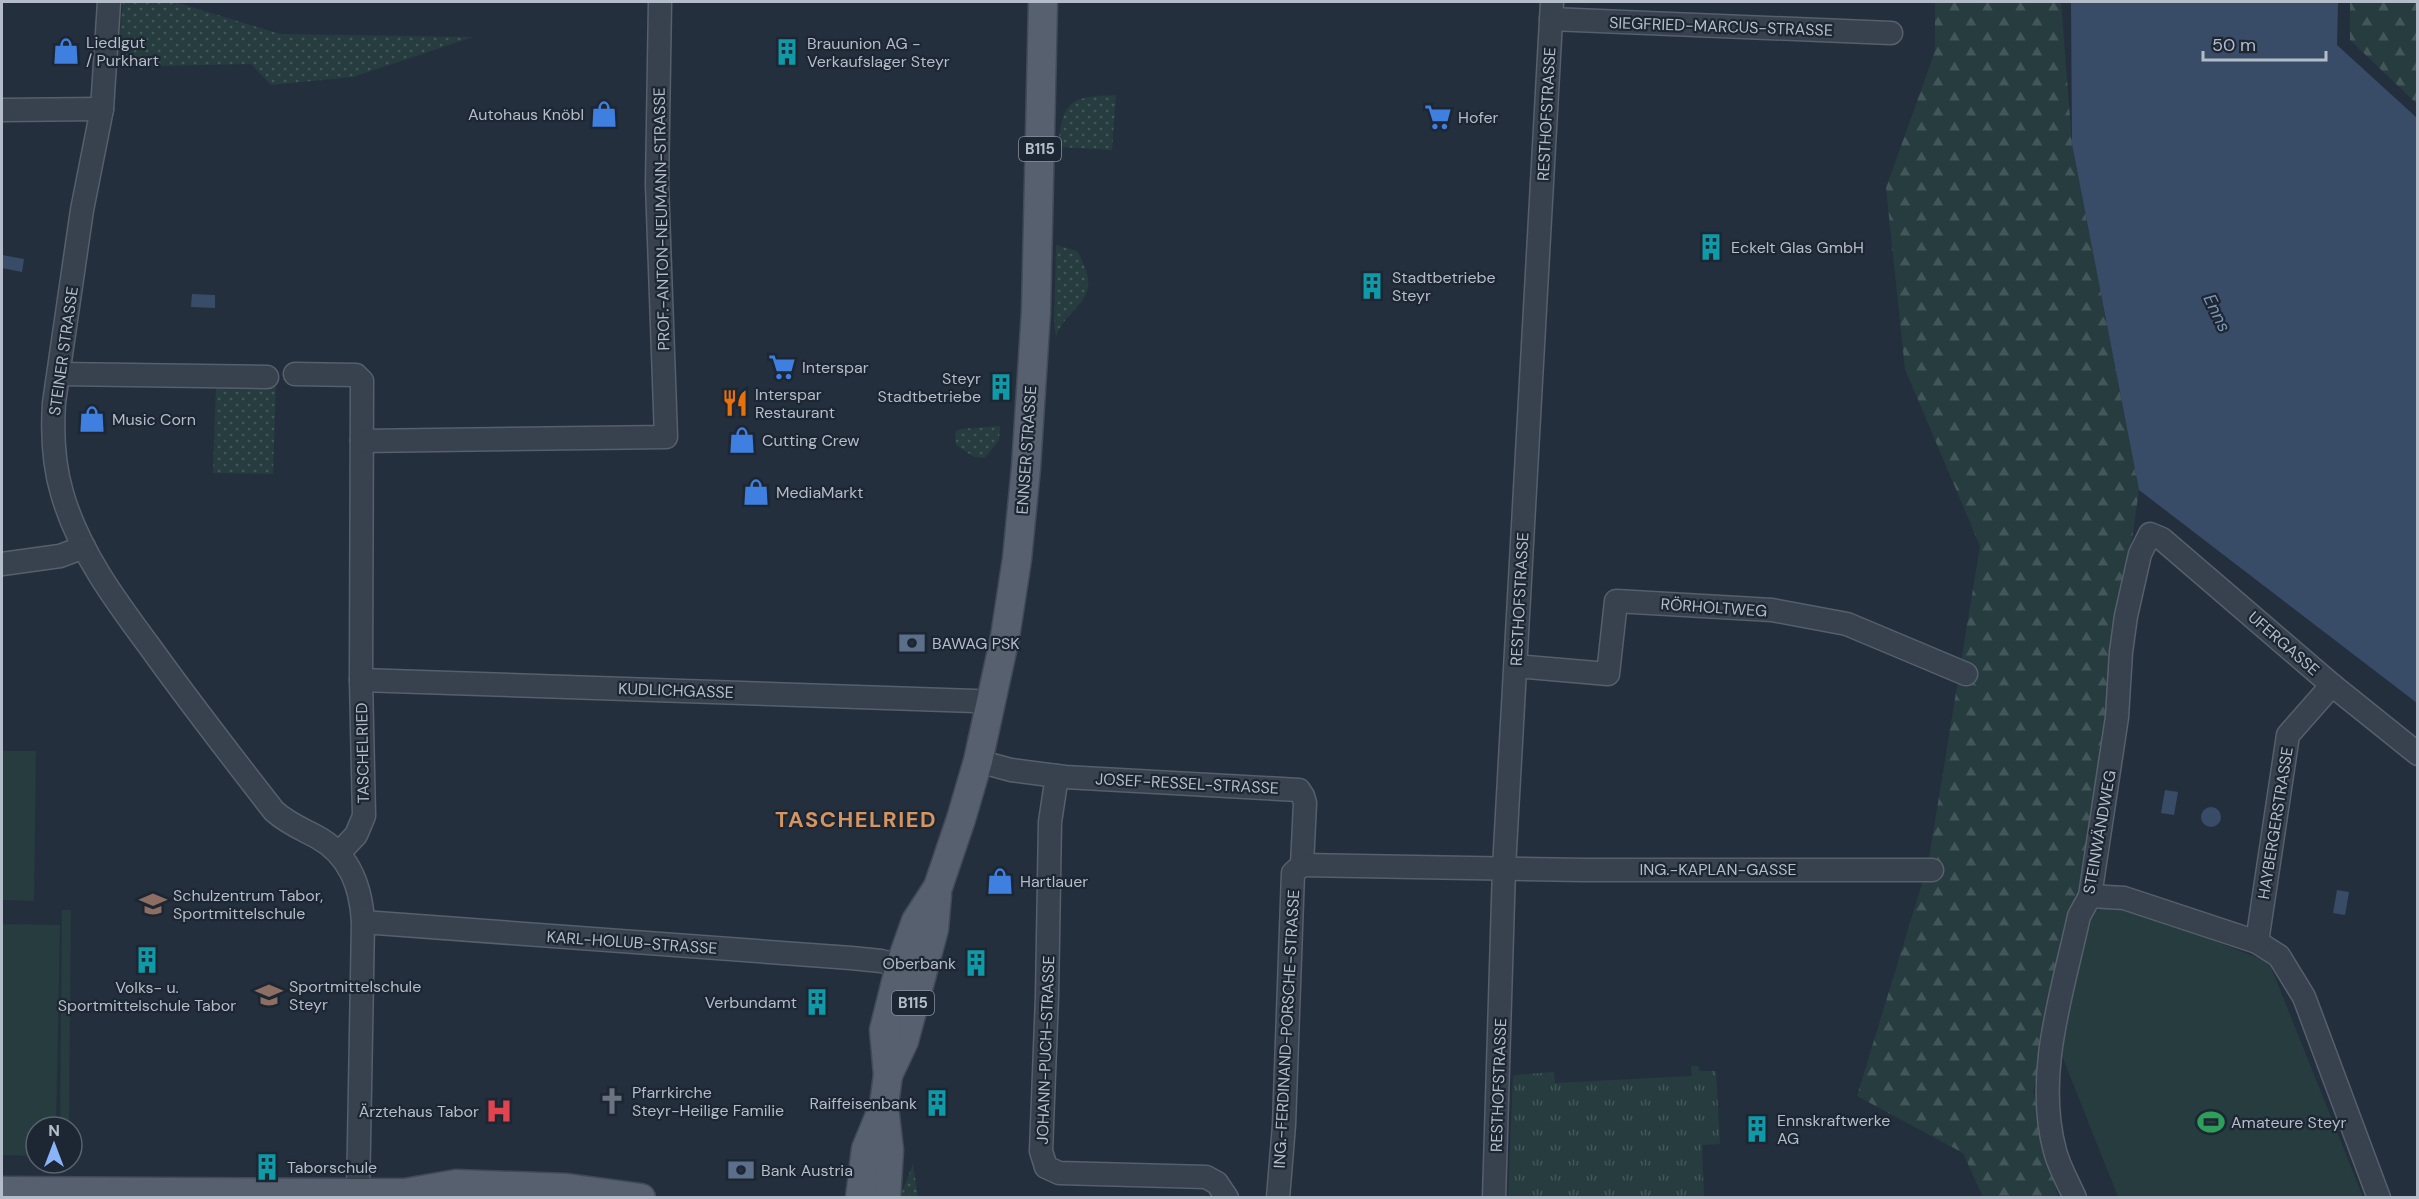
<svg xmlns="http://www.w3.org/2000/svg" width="2419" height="1199" font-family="'DM Sans',sans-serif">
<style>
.grass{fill:url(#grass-dots)}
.forest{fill:url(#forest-firs)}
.park{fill:url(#park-tufts)}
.pitch{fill:#263c3f}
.water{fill:#394c67}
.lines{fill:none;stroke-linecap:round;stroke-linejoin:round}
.minor-casing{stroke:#565f6c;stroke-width:25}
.major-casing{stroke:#414a57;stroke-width:31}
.minor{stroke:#38414e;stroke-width:22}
.major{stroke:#56606e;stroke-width:28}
.labels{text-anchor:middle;stroke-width:4.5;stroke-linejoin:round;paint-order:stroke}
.shield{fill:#1d2633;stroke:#878f9c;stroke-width:1.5}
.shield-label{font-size:15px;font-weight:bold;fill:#b4bcc9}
.street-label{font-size:16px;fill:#b4bcc9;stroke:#1d2633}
.poi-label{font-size:16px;fill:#b4bcc9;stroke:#1d2633;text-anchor:start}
.water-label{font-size:18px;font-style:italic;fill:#7c92b1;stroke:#1d2633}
.district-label{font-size:22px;font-weight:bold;letter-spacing:1.5px;fill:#d59563;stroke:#1d2633}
</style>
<defs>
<pattern id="grass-dots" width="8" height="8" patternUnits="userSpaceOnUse" patternTransform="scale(1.5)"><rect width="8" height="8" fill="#263c3f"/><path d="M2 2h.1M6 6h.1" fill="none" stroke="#435659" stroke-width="1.8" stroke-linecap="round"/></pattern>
<pattern id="forest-firs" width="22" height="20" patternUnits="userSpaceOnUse" patternTransform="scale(1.5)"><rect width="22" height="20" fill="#263c3f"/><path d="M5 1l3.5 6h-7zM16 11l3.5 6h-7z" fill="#435659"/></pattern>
<pattern id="park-tufts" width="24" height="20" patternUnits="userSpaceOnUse" patternTransform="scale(1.5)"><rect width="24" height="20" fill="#263c3f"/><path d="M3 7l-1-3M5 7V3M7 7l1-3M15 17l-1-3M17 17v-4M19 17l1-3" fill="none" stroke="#435659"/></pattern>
</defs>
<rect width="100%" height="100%" fill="#242f3e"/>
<g class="grass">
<polygon points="123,2 175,2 280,34 473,37 353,77 271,85 251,64 117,67"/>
<path d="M1116 95 1112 150 1058 147C1062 98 1072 97 1116 95Z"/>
<path d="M1056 245 1077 251C1081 257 1083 262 1085 268 1099 302 1064 310 1056 337L1054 324Z"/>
<polygon points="276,381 273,474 213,473 216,385"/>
<polygon points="1000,426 999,440 985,458 974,457 956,445 955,432 960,429"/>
<polygon points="913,1164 918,1197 900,1197"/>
</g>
<g class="forest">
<polygon points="1935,2 2061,2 2072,144 2139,490 2082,890 2033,1091 2058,1197 1983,1197 1963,1153 1857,1096 1928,864 1980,546 1905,369 1886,188 1935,51"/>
<polygon points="2350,2 2417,2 2417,104 2350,40"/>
</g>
<polygon class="park" points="1691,1066 1698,1066 1700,1071 1716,1071 1720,1144 1702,1145 1704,1197 1508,1197 1513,1077 1515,1075 1554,1072 1555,1083 1692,1076"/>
<g class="pitch">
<polygon points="2,751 36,751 34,901 2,900"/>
<polygon points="2118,904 2269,962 2363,1197 2118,1197 2058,1046 2091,912"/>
<polygon points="62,910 71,910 69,1127 60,1127"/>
<polygon points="2,924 60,925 56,1127 36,1127 36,1156 2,1155"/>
</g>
<g class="water">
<polygon points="2071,2 2338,2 2337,45 2417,118 2417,703 2139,490 2072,144"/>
<polygon points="2,255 24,259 22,272 2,268"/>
<polygon points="192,294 215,295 215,308 191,307"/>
<polygon points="2165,790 2178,792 2174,815 2161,813"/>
<circle cx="2211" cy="817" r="10"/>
<polygon points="2337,890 2349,892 2345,915 2333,913"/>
</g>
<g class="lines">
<defs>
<g id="minor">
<path d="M109 2 102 109 82 210 54 403C52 434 53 463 62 493 78 550 115 600 150 647 190 703 232 757 274 811 287 823 302 829 317 837 350 855 361 887 363 922L358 1198"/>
<polyline points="1551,19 1891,33"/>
<polyline points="2,110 102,109"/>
<polyline points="59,374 267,377"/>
<polyline points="295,374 356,375 362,381 361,680 364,816 356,835 339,853"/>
<polyline points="362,441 666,437 657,184 660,2"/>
<polyline points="2,564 60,556 84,547"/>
<polyline points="1516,666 1608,674 1616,601 1772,610 1847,624 1966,674"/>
<polyline points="361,680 975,701 991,705"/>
<polyline points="978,761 1011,770 1065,777 1299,790 1303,796 1305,803 1302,865"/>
<polyline points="1057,776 1050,822 1047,996 1041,1151 1046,1167 1059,1173 1206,1177 1217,1183 1227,1198"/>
<polyline points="1302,865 1584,870 1932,870"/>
<polyline points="2090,896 2124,898 2257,942 2279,956 2304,997 2379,1198"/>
<polyline points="363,922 851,958 881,961 900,966"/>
<polyline points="2257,942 2288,735 2332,685"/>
<polyline points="1278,1198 1284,1125 1293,873 1302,865"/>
<polyline points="1494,1198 1504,868 1552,2"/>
<path d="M2075 1198C2068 1182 2059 1167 2055 1151 2034 1074 2063 991 2079 916L2090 896 2117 717 2121 652 2126 616 2140 554 2150 534 2162 539 2332 685 2418 754"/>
</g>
<g id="major">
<polyline points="888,1075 904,1041 934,929 937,895"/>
<polyline points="884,1107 889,1150 886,1198"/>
<polyline points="2,1191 358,1193 405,1193 456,1184 567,1188 641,1198"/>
<polyline points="860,1198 866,1149 884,1105 888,1075 884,1030 900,966 916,921 938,887 961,819 978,761 1005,637 1017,559 1026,468 1036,311 1043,2"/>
</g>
</defs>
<use href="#minor" class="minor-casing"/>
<use href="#major" class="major-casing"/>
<use href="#minor" class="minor"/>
<use href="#major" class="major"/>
</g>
<defs>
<symbol id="shop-bare" viewBox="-9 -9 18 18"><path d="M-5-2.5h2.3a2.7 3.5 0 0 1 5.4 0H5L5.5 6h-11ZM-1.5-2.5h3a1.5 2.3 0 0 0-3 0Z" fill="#3f7fe0" stroke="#1d2633" stroke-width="2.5" paint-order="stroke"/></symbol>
<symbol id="building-bare" viewBox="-9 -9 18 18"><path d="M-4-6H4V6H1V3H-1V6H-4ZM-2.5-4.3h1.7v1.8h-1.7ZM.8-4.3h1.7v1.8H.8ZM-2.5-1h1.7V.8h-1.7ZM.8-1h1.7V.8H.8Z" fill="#0f9aa8" stroke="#1d2633" stroke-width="2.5" paint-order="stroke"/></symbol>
<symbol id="supermarket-bare" viewBox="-9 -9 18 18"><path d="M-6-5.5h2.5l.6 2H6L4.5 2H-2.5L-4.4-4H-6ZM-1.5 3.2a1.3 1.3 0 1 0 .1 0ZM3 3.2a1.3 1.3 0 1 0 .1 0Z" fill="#3f7fe0" stroke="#1d2633" stroke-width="2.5" paint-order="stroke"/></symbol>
<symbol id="restaurant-bare" viewBox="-9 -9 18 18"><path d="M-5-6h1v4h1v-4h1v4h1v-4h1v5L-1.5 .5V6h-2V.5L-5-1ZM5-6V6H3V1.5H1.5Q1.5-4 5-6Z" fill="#e8710a" stroke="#1d2633" stroke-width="2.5" paint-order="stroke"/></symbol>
<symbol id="bank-bare" viewBox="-9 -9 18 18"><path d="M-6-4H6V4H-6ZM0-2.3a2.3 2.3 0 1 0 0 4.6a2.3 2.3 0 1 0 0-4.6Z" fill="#5c6f8a" stroke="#1d2633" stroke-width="2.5" paint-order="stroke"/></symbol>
<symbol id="school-bare" viewBox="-9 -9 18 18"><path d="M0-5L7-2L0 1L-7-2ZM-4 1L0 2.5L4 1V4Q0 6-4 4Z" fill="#8d6e63" stroke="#1d2633" stroke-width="2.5" paint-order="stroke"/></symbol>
<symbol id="church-bare" viewBox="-9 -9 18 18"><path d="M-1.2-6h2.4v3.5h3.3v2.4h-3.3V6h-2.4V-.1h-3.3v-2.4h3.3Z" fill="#6b7280" stroke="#1d2633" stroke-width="2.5" paint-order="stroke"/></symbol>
<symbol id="hospital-bare" viewBox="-9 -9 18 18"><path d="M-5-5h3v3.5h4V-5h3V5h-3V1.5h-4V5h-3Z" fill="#e0444e" stroke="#1d2633" stroke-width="2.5" paint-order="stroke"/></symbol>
<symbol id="stadium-bare" viewBox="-9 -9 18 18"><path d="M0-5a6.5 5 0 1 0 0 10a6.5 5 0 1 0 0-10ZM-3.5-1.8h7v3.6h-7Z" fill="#2e9e5b" stroke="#1d2633" stroke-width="2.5" paint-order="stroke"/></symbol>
</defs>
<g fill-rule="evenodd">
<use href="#shop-bare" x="47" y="32" width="38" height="38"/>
<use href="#building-bare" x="768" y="33" width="38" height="38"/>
<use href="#shop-bare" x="585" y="95" width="38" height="38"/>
<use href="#supermarket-bare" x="1419" y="98" width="38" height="38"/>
<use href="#building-bare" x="1692" y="228" width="38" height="38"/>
<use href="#building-bare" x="1353" y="267" width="38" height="38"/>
<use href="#supermarket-bare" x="763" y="348" width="38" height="38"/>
<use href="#building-bare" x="982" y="368" width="38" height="38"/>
<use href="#restaurant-bare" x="716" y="384" width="38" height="38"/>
<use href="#shop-bare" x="73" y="400" width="38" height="38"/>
<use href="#shop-bare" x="723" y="421" width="38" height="38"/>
<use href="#shop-bare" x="737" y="473" width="38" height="38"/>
<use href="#bank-bare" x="893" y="624" width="38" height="38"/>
<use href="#shop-bare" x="981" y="862" width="38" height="38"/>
<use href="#school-bare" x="134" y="885" width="38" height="38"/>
<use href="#building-bare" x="128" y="941" width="38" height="38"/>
<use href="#building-bare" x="957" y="944" width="38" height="38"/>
<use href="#school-bare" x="250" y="976" width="38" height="38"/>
<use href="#building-bare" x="798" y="983" width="38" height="38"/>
<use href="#church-bare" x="593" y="1082" width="38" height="38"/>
<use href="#building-bare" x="918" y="1084" width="38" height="38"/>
<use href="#hospital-bare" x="480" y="1092" width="38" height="38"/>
<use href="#stadium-bare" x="2192" y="1103" width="38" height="38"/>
<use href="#building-bare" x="1738" y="1110" width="38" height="38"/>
<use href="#building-bare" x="248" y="1148" width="38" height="38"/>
<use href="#bank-bare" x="722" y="1151" width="38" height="38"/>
</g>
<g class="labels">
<g class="shield">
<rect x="1019" y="137" width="42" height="24" rx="4.5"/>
<rect x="892" y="991" width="42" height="24" rx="4.5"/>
</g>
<g class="shield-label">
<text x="1040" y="154">B115</text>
<text x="913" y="1008">B115</text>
</g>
<g class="street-label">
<text transform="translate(1721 26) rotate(2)" y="6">SIEGFRIED-MARCUS-STRASSE</text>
<text transform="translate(1546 114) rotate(-87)" y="6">RESTHOFSTRASSE</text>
<text transform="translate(661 219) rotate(-91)" y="6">PROF.-ANTON-NEUMANN-STRASSE</text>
<text transform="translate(63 351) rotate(-82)" y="6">STEINER STRASSE</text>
<text transform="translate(1026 450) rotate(-86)" y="6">ENNSER STRASSE</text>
<text transform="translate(1519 599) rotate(-87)" y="6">RESTHOFSTRASSE</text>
<text transform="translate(1714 607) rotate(4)" y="6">RÖRHOLTWEG</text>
<text transform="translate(2284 643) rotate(41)" y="6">UFERGASSE</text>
<text transform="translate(676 690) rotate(2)" y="6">KUDLICHGASSE</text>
<text transform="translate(362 753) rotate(-91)" y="6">TASCHELRIED</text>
<text transform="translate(1187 783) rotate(3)" y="6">JOSEF-RESSEL-STRASSE</text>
<text transform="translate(2275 823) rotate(-81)" y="6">HAYBERGERSTRASSE</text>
<text transform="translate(2099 832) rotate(-80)" y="6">STEINWÄNDWEG</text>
<text x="1718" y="875">ING.-KAPLAN-GASSE</text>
<text transform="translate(632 942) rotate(4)" y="6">KARL-HOLUB-STRASSE</text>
<text transform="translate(1286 1029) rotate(-87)" y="6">ING.-FERDINAND-PORSCHE-STRASSE</text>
<text transform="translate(1045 1050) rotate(-88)" y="6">JOHANN-PUCH-STRASSE</text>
<text transform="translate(1498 1085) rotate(-88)" y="6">RESTHOFSTRASSE</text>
</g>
<g class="poi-label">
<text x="86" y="48">Liedlgut<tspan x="86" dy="18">/ Purkhart</tspan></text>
<text x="807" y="49">Brauunion AG -<tspan x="807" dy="18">Verkaufslager Steyr</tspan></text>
<text x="584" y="120" text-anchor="end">Autohaus Knöbl</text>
<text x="1458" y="123">Hofer</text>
<text x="1731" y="253">Eckelt Glas GmbH</text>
<text x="1392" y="283">Stadtbetriebe<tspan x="1392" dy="18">Steyr</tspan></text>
<text x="802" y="373">Interspar</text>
<text x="981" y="384" text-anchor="end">Steyr<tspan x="981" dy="18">Stadtbetriebe</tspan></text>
<text x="755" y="400">Interspar<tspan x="755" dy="18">Restaurant</tspan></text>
<text x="112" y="425">Music Corn</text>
<text x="762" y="446">Cutting Crew</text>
<text x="776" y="498">MediaMarkt</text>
<text x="932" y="649">BAWAG PSK</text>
<text x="1020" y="887">Hartlauer</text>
<text x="173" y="901">Schulzentrum Tabor,<tspan x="173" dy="18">Sportmittelschule</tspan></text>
<text x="956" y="969" text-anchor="end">Oberbank</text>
<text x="289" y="992">Sportmittelschule<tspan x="289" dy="18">Steyr</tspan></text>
<text x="147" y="993" text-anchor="middle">Volks- u.<tspan x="147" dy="18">Sportmittelschule Tabor</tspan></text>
<text x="797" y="1008" text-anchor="end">Verbundamt</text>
<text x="632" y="1098">Pfarrkirche<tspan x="632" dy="18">Steyr-Heilige Familie</tspan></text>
<text x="917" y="1109" text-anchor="end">Raiffeisenbank</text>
<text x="479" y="1117" text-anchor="end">Ärztehaus Tabor</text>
<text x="1777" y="1126">Ennskraftwerke<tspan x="1777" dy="18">AG</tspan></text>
<text x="2231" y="1128">Amateure Steyr</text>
<text x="287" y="1173">Taborschule</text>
<text x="761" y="1176">Bank Austria</text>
</g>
<g class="water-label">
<text transform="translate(2217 313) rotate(64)" y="6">Enns</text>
</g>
<g class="district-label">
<text x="856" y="827">TASCHELRIED</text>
</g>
</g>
<rect width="2419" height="1199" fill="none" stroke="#b4bcc9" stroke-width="6"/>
<g transform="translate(54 1145)"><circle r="28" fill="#1d2633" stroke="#59626f" stroke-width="1.5"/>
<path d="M0-4.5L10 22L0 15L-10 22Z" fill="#8ab4f8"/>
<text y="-9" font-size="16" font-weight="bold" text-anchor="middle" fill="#b4bcc9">N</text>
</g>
<path d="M2203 51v9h123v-9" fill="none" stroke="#b4bcc9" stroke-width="3"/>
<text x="2212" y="51" font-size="18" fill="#b4bcc9" stroke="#1d2633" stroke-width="4.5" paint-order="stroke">50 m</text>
</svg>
